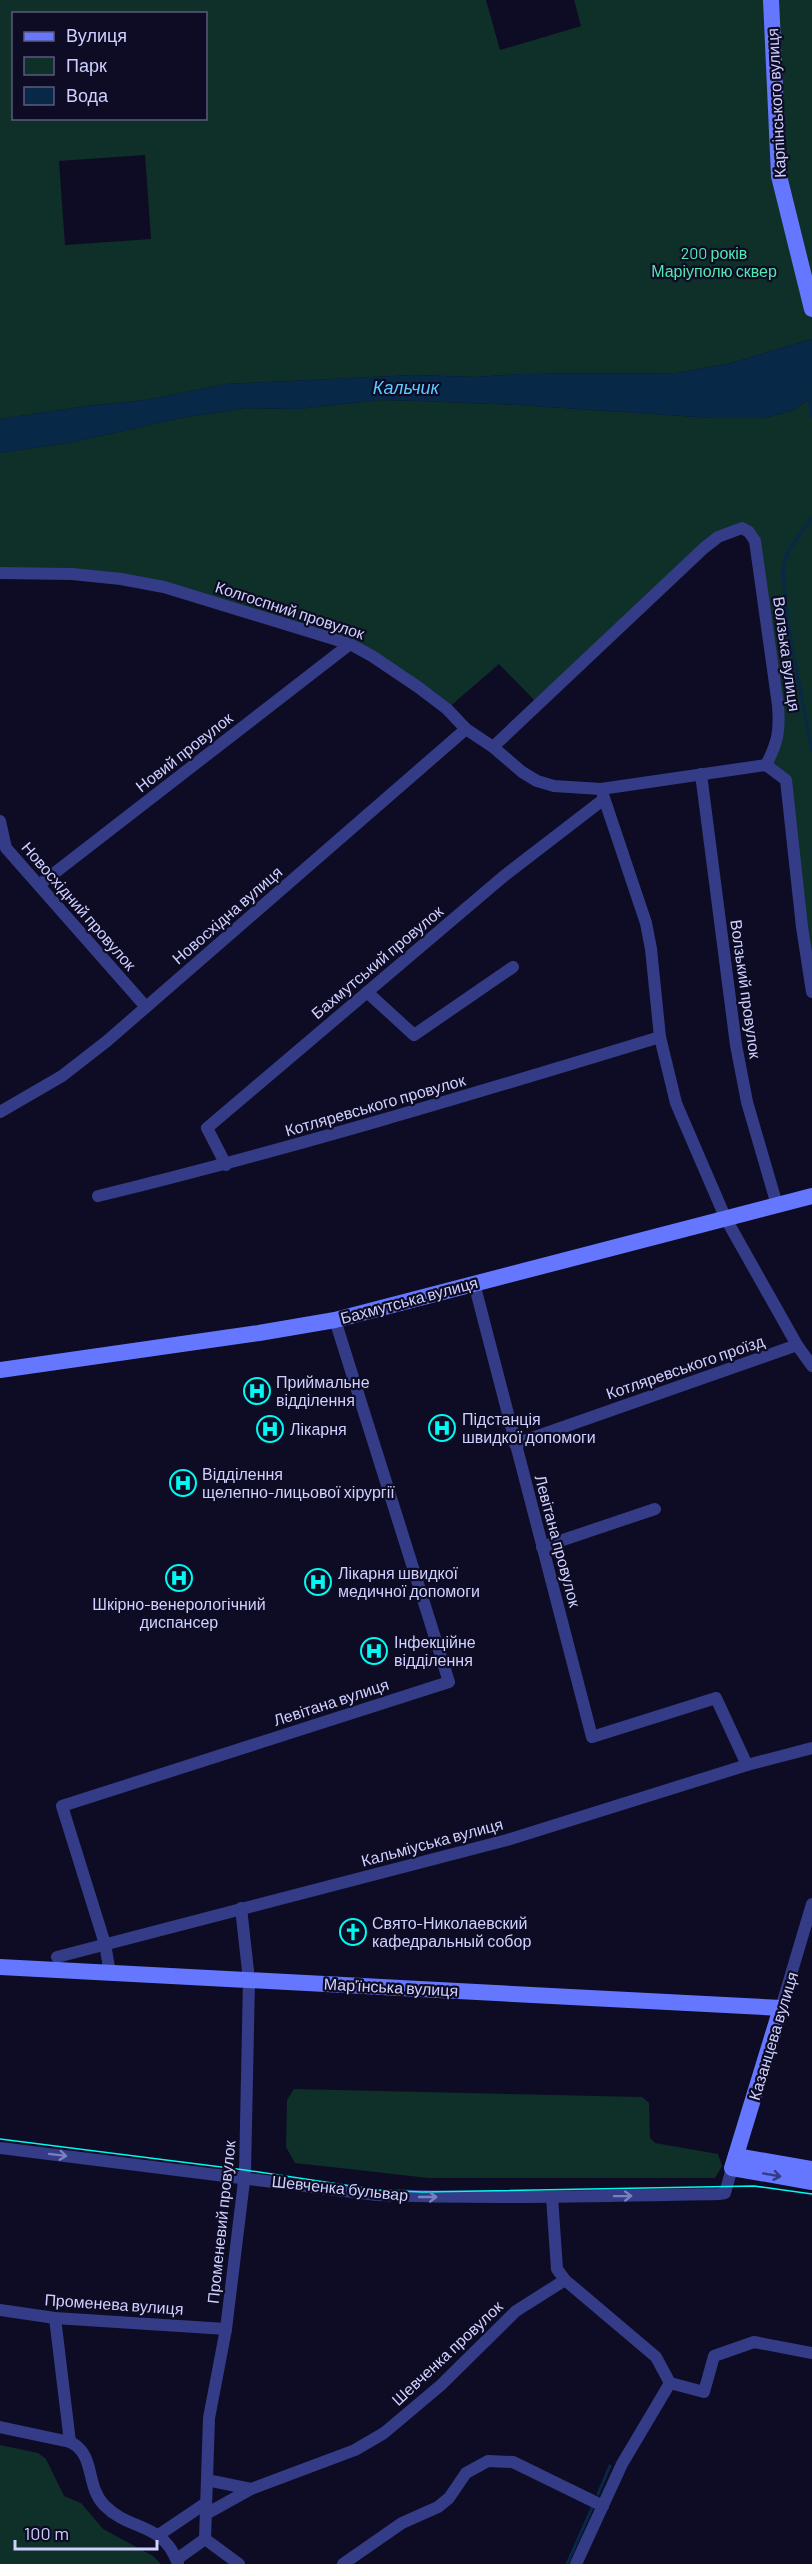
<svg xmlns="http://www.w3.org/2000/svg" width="812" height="2564" font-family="Barlow,sans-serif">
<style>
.green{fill:#0f2f29;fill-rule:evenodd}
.water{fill:#082848}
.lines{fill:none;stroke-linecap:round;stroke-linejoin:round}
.stream{stroke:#082848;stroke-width:3}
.street{stroke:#343c87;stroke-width:12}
.secondary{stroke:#67f;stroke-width:16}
.tram{stroke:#00faf1;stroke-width:1.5}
.oneway{stroke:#7a7fbd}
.oneway2{stroke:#353c87}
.labels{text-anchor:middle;stroke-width:4.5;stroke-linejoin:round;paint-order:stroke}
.street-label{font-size:16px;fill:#cfd0ff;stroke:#0d0c24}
.park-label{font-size:16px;fill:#52e8ae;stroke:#0d0c24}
.poi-label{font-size:16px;fill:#cfd0ff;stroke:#0d0c24;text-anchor:start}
.water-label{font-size:18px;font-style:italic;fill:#5dcaff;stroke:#0d0c24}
</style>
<rect width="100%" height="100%" fill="#0d0c24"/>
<g class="green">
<path d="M0 0H486L500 50 581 26 574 0H771L777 159 812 310V339L731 363 677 373 521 374 475 377 414 375 226 384 146 400 87 406 0 419ZM14 14H206V118H14ZM145 155 151 239 65 245 59 161Z"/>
<polygon points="776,0 812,0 812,290 787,194"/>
<polygon points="812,398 812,992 786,780 766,765 777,743 749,532 730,531 538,704 499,664 447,709 372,656 164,587 0,573 0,453 73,442 181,418 246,408 298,409 380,400 422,401 519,405 712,418 764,418 791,411"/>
<polygon points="294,2089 642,2097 649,2103 650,2138 655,2143 718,2154 722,2166 715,2178 429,2178 295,2163 286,2147 287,2100"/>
<polygon points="0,2445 38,2453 46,2459 64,2496 81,2503 103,2529 153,2556 161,2564 0,2564"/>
</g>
<polygon class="water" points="812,339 812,398 791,411 764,418 712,418 519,405 422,401 380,400 298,409 246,408 181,418 73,442 0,453 0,419 87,406 146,400 226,384 414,375 475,377 521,374 677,373 731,363"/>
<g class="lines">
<g class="stream">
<polyline points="809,397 812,416"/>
<polyline points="812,518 788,551 784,563 783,576 790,636 812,751"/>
<polyline points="598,2494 610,2466"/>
<polyline points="567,2564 592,2508"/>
</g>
<g class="street">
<polyline points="0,573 72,574 121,579 164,587 350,644 372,656 418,687 447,709 466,729 493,747 522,772 537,781 554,786 601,789 766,765"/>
<path d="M493 747 704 548 718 537 742 528 749 532 755 541 778 705C780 731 778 742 766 765"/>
<polyline points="766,765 786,780 802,927 812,992"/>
<polyline points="701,774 736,1045 747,1102 777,1205"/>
<polyline points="601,789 646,923 651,949 660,1037 676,1103 726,1219 797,1345 812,1366"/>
<polyline points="0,821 6,848 146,1007"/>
<polyline points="39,885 350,644"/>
<polyline points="367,992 414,1035 513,967"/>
<polyline points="0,1112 62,1076 107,1041 466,729"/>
<polyline points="226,1165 207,1128 504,876 604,799"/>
<path d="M98 1196C287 1150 473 1094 660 1037"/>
<polyline points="474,1283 592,1737 716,1698 747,1765"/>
<polyline points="515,1444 797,1345"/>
<polyline points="542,1547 655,1509"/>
<polyline points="57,1957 507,1840 747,1765 812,1748"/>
<polyline points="110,1973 105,1944 62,1806 449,1682 335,1320"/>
<polyline points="781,2008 812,1904"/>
<path d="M0 2148 377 2195C491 2199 605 2196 719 2194L725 2193 732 2168"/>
<polyline points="552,2197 557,2269 565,2280 656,2357 670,2383 704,2392 714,2356 754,2342 812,2353"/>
<polyline points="0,2310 55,2318 226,2329"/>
<polyline points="55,2318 70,2442"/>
<path d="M0 2427 70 2442C96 2454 85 2485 104 2505 130 2532 163 2521 178 2564"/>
<polyline points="207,2480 251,2489"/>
<polyline points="206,2514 251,2489 355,2450 384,2433 441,2385 516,2311 565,2280"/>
<polyline points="160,2534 206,2503"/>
<polyline points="205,2539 209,2418 226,2329 245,2173 249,1980 241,1908"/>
<polyline points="205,2539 239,2564"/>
<polyline points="177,2559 205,2539"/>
<polyline points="343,2564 402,2523 438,2507 449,2498 466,2473 488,2461 513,2462 603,2506"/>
<polyline points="576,2564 622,2464 670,2383"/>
</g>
<g class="secondary">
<polyline points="771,0 779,176 812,309"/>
<polyline points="0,1370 259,1333 335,1320 812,1196"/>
<polyline points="0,1967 781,2008 732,2168 812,2182"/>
<polyline points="736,2156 812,2169"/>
</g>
<polyline class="tram" points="0,2139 245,2170 378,2190 422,2192 754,2186 812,2194"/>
</g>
<defs><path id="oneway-shaft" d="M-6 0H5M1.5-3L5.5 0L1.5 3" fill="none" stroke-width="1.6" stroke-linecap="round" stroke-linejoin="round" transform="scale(1.5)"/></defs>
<g class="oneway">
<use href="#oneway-shaft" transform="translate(58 2155) rotate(7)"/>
<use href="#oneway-shaft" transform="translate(623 2196) rotate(-1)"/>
<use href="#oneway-shaft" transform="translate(428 2197)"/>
</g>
<use class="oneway2" href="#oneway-shaft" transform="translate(772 2175) rotate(10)"/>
<defs>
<symbol id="hospital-ring" viewBox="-11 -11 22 22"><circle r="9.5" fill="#0d0c24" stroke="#00faf1" stroke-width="1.5"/><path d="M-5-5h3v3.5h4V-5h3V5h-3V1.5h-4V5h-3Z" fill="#00faf1"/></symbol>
<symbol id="church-ring" viewBox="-11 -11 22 22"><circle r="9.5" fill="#0d0c24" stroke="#00faf1" stroke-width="1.5"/><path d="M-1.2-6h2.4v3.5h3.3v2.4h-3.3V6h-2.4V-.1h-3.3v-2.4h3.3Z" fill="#00faf1"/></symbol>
</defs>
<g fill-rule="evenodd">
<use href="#hospital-ring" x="242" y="1376" width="30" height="30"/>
<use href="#hospital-ring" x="427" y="1413" width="30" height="30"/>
<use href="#hospital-ring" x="255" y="1414" width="30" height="30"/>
<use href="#hospital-ring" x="168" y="1468" width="30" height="30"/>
<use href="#hospital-ring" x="164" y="1563" width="30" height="30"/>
<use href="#hospital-ring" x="303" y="1567" width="30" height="30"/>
<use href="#hospital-ring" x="359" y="1636" width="30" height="30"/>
<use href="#church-ring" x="338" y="1917" width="30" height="30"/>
</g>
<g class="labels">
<g class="street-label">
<text transform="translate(776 103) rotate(-93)" y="6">Карпінського вулиця</text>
<text transform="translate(290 610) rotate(18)" y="6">Колгоспний провулок</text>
<text transform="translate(787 654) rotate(82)" y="6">Волзька вулиця</text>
<text transform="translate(184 752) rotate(-38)" y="6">Новий провулок</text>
<text transform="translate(79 906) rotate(49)" y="6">Новосхідний провулок</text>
<text transform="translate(227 915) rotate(-41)" y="6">Новосхідна вулиця</text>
<text transform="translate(377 962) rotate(-40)" y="6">Бахмутський провулок</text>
<text transform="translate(746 989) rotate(82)" y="6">Волзький провулок</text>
<text transform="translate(375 1105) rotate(-16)" y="6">Котляревського провулок</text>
<text transform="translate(409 1300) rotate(-15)" y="6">Бахмутська вулиця</text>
<text transform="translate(685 1367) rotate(-19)" y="6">Котляревського проїзд</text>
<text transform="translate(558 1541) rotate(75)" y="6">Левітана провулок</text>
<text transform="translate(331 1702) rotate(-18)" y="6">Левітана вулиця</text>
<text transform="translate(432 1842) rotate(-15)" y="6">Кальміуська вулиця</text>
<text transform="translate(391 1987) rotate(3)" y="6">Мар'їнська вулиця</text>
<text transform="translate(773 2036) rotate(-73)" y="6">Казанцева вулиця</text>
<text transform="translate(340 2188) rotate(6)" y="6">Шевченка бульвар</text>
<text transform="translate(221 2222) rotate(-84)" y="6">Променевий провулок</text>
<text transform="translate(114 2304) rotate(4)" y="6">Променева вулиця</text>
<text transform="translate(447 2353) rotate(-43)" y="6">Шевченка провулок</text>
</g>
<g class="park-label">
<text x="714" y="259">200 років<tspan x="714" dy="18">Маріуполю сквер</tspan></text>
</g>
<g class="poi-label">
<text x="276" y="1388">Приймальне<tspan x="276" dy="18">відділення</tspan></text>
<text x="462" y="1425">Підстанція<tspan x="462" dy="18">швидкої допомоги</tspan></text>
<text x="290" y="1435">Лікарня</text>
<text x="202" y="1480">Відділення<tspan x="202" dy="18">щелепно-лицьової хірургії</tspan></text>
<text x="338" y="1579">Лікарня швидкої<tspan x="338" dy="18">медичної допомоги</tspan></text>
<text x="179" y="1610" text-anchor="middle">Шкірно-венерологічний<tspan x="179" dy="18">диспансер</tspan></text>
<text x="394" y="1648">Інфекційне<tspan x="394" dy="18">відділення</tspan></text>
<text x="372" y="1929">Свято-Николаевский<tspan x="372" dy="18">кафедральный собор</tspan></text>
</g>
<g class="water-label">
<text x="406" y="394">Кальчик</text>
</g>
</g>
<rect x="12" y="12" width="195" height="108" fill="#0d0c24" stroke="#5b5a7c" stroke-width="1.5"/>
<rect x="24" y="32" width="30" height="9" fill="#6677ff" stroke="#5b5a7c" stroke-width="1.5"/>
<text x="66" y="42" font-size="18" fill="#cfd0ff">Вулиця</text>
<rect x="24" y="57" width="30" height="18" fill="#0f2f29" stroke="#5b5a7c" stroke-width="1.5"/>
<text x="66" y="72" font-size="18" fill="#cfd0ff">Парк</text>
<rect x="24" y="87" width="30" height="18" fill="#082848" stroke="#5b5a7c" stroke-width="1.5"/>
<text x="66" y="102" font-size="18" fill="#cfd0ff">Вода</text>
<path d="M15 2540v9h142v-9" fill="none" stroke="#cfd0ff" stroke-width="3"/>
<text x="24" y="2540" font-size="18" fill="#cfd0ff" stroke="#0d0c24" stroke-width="4.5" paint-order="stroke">100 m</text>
</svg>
